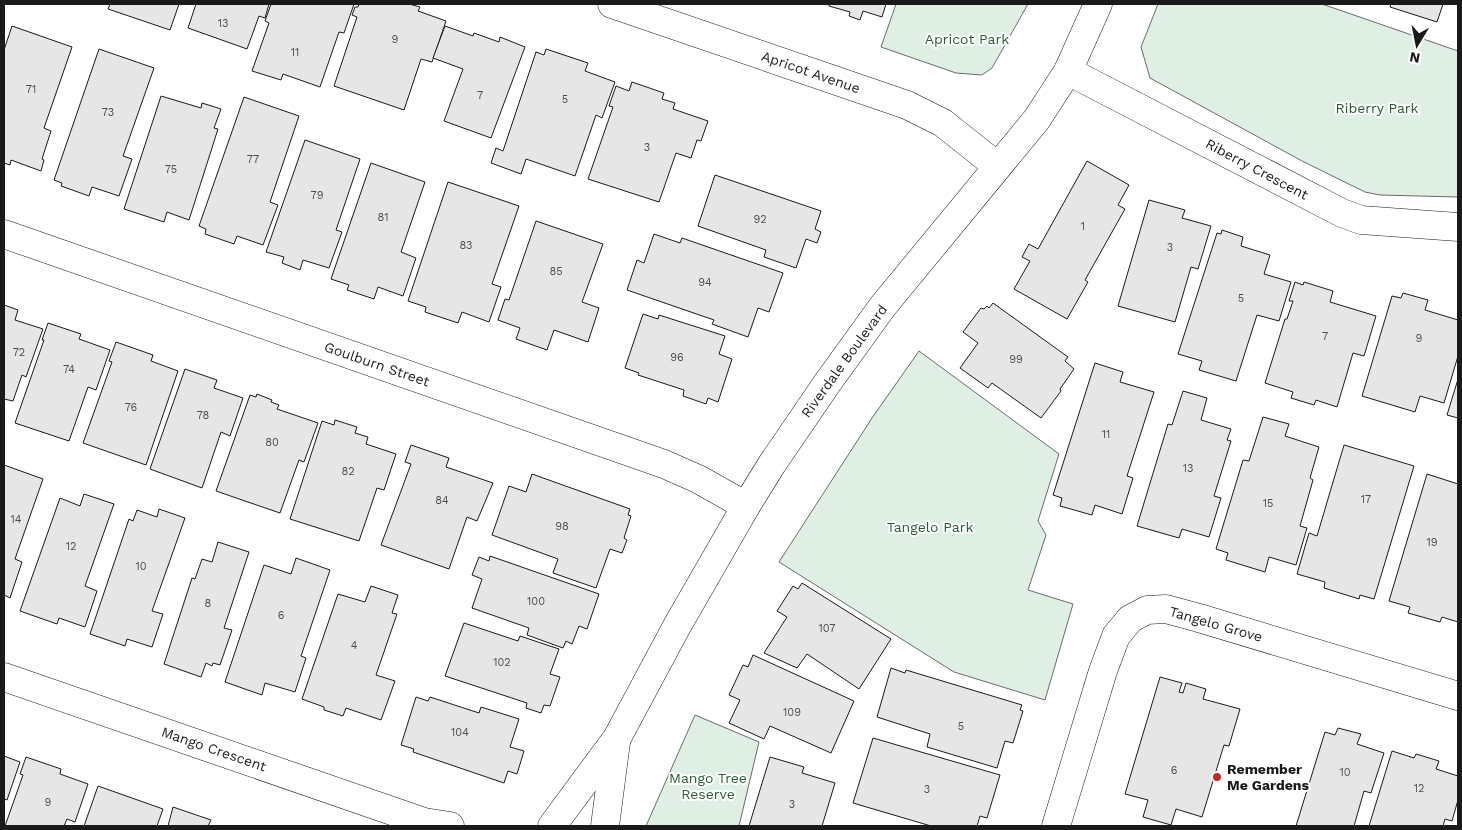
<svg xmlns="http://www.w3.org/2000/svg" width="1462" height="830" font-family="'Work Sans',sans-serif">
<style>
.green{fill:#e0efe3;stroke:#6a6a6a}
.building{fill:#e6e6e6;stroke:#1a1a1a}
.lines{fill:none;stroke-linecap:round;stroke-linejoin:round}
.minor-casing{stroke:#1a1a1a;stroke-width:29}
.minor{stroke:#fff;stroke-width:28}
.poi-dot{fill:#c62828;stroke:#fff;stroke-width:2}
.labels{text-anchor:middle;stroke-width:4;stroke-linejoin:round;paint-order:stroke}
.number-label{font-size:11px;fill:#4d4d4d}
.park-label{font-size:14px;fill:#2b5a34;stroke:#fff}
.street-label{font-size:14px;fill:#1a1a1a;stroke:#fff}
.poi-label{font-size:14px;font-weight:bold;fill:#1a1a1a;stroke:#fff;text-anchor:start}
</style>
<rect width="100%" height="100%" fill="#fff"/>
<g class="green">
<polygon points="896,4 1028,4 992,68 982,75 956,73 881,47"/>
<polygon points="1158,4 1322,4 1458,51 1458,197 1380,195 1365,192 1302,161 1150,78 1141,47"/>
<polygon points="919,351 1059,454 1038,521 1046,535 1028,590 1073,604 1045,700 954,672 779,562 872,418"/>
<polygon points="695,715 759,742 739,826 646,826"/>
</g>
<g class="building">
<polygon points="110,4 179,4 170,30 108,9"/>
<polygon points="196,4 269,4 265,18 259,16 247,49 188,28"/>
<polygon points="271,4 354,4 344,33 339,32 320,87 283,74 281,80 252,71 269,23 265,21"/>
<polygon points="359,4 409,4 420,7 418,11 446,21 432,62 421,59 404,110 334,86 357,17 352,15 355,7 358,7"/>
<polygon points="829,4 886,4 882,17 863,11 860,20 849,16 850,12 829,6"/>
<polygon points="1391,4 1443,4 1437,22 1390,7"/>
<polygon points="12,26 72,47 44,128 51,131 42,159 44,160 41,171 11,160 10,165 4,163 4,50"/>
<polygon points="445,26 473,36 474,33 499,42 500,37 525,47 491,138 444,121 463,69 433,58"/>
<polygon points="99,49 154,68 123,156 132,159 119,196 92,187 89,196 61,186 62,183 54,180"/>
<polygon points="546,49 588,63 585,71 615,82 602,118 596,115 575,176 526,159 521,174 491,163 496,148 503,151 536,52 544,55"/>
<polygon points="632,82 664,93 662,99 675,103 673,109 708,121 701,141 697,140 691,158 676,153 659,202 588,179 613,107 609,106 616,86 629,91"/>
<polygon points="161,96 201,108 202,103 221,109 214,128 218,129 189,220 167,212 164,222 124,209"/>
<polygon points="244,97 299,116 270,202 278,205 263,245 237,236 234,244 205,234 206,229 199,226"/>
<polygon points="305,140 360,159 336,230 342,232 329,268 303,260 300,270 282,263 284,257 266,252"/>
<polygon points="1087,161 1129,185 1118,205 1125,209 1085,280 1088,282 1067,319 1014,289 1030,261 1022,257 1029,244 1038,249"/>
<polygon points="371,163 425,182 401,252 416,258 403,296 378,287 374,299 347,290 349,285 331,279"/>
<polygon points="715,175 821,211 815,229 821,232 817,243 806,239 796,268 764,257 766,250 698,226"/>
<polygon points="448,182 519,206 492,284 501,287 489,322 462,312 458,323 425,312 426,307 408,301"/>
<polygon points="1149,200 1185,210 1182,218 1211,226 1198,269 1191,267 1175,322 1118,306"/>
<polygon points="536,221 603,244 582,302 599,308 588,342 554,330 547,350 516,339 520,328 498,320 505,299 509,300"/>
<polygon points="1222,230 1243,237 1241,246 1270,255 1264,274 1291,282 1279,321 1257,315 1236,381 1199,370 1202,361 1178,354 1217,233 1221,234"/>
<polygon points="654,234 680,243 682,238 783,273 769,312 758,308 748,337 712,324 714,320 627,290 637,260 644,263"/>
<polygon points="1295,282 1303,285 1304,282 1333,291 1330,302 1376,316 1364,356 1353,353 1337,407 1316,400 1314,405 1291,398 1293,392 1265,383 1285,319 1287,319 1293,301 1289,301"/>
<polygon points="1403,293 1428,300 1425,310 1458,320 1458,356 1444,403 1420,396 1415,412 1362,396 1392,296 1401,298"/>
<polygon points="993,303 1068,357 1065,361 1074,369 1060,389 1061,391 1041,418 992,383 988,388 960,368 978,343 963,332 981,308 984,309 987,306 989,308"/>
<polygon points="4,305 18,310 15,320 43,329 26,377 22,375 13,401 4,399"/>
<polygon points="643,314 658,319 659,315 725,336 719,354 732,359 718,402 708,398 706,404 683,396 684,390 638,375 639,373 625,368"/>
<polygon points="48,323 81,334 79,339 110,350 96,390 88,387 69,441 15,423 44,340 42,340"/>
<polygon points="116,342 153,355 151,361 178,371 146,465 83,443 112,362 109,361"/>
<polygon points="1095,363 1123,372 1120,382 1154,392 1127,476 1133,478 1122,514 1095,505 1092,515 1060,506 1062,498 1053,495"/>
<polygon points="185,369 217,380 214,388 243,398 230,436 221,432 202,488 150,469"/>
<polygon points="1458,379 1458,418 1447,415"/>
<polygon points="1183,391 1207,398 1201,420 1231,429 1227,440 1231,441 1214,496 1221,498 1209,537 1182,529 1179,538 1137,526 1168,424 1172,425"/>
<polygon points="257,394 272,400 271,402 279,405 277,409 318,423 304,462 299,460 280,513 216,491 250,395 256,397"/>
<polygon points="1263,417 1289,424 1285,436 1319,447 1310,478 1313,480 1300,526 1307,528 1296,565 1269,557 1265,572 1226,560 1228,553 1216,549 1243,460 1249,461"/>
<polygon points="335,420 357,427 355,433 368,437 366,444 396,454 384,490 377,488 359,541 290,519 322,421 334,425"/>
<polygon points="411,445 449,458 446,467 493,483 477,521 467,517 449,569 381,545 411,464 405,462"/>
<polygon points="1344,445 1414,466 1374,599 1360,595 1359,599 1324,588 1325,582 1297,574 1309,533 1317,536"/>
<polygon points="4,465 43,479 15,559 22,562 10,598 4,595"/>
<polygon points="532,474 630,509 628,515 631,516 624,538 627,540 622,553 610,549 596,588 553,573 558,559 492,535 509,486 526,492"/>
<polygon points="1427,474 1458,484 1458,622 1442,617 1440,622 1408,613 1410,607 1389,601"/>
<polygon points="84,494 114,504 85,586 97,591 85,627 59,618 57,624 20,611 60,498 80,506"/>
<polygon points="159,509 185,518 152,611 163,614 152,647 127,639 125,646 90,634 129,519 133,521 137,510 157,517"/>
<polygon points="218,542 249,552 224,628 232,630 220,665 213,663 212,666 206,663 201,677 164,664 192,578 195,579 202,559 212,562"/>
<polygon points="490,556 599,594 587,629 579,626 572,644 566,641 563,648 527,635 529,628 472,608 482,579 472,575 479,557 489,561"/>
<polygon points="296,558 330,570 301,656 306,658 295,692 265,683 262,695 225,682 264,565 291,574"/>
<polygon points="802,583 891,639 859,689 807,654 797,668 764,653 787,617 777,611 793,586 798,589"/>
<polygon points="371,586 398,595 392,613 397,614 376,675 395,681 381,720 346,708 343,716 324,710 324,707 302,699 338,594 365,602"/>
<polygon points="464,623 518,641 520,636 559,649 550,674 560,677 550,706 544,705 541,713 526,708 527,703 445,676"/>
<polygon points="753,655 854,701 831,753 770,726 764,739 729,723 740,700 729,695 743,665 748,667"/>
<polygon points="891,668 905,673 906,670 1022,705 1020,710 1023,711 1013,743 1005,741 997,768 927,747 930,734 877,717"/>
<polygon points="1160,677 1182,683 1179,692 1183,693 1186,683 1206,689 1203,699 1240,709 1229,746 1224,745 1202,817 1176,809 1171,825 1143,817 1148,800 1125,794"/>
<polygon points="416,697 428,701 430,697 479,713 481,707 519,719 510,747 524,751 517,774 508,771 504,783 413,752 414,749 401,745"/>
<polygon points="1338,728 1361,734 1357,744 1384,753 1371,793 1364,791 1354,826 1296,826 1325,732 1335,735"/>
<polygon points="873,738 1000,775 987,818 980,816 977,826 931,826 853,803"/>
<polygon points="1392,751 1414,758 1416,754 1439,761 1436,769 1458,776 1458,800 1452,821 1445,819 1443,826 1369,826"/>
<polygon points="4,756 20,762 7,800 4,799"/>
<polygon points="26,757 61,769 60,774 88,784 75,822 67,819 64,826 5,826 23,775 20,774"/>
<polygon points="770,757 804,767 802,773 835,783 822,826 749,826"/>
<polygon points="98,786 163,809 157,826 84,826"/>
<polygon points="173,807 211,820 208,826 168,826"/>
</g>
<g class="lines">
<defs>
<g id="minor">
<polyline points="612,4 907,105 943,123 997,166"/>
<polyline points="1068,71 1342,213 1361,220 1458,227"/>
<polyline points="4,234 664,464 698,479 746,506"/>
<polyline points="4,677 424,822 450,826"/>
<polyline points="552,826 617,738 677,626 746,506 772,464 828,382 883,306 1037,119 1068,71 1098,4"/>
<polyline points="605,826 616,742"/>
<polyline points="1056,826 1103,671 1116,636 1130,619 1147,610 1166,609 1199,618 1458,696"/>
</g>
</defs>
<use href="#minor" class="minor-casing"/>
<use href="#minor" class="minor"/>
</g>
<circle class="poi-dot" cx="1217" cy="777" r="5"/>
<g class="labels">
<g class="number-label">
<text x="223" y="27">13</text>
<text x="395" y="43">9</text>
<text x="295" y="56">11</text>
<text x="31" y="93">71</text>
<text x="480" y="99">7</text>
<text x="565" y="103">5</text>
<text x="108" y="116">73</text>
<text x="647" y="151">3</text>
<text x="253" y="163">77</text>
<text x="171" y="173">75</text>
<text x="317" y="199">79</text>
<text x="383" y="221">81</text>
<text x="760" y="223">92</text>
<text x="1083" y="230">1</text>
<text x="466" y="249">83</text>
<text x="1170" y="251">3</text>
<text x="556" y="275">85</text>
<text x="705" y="286">94</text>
<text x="1241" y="302">5</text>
<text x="1325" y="340">7</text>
<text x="1419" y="342">9</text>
<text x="19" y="356">72</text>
<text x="677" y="361">96</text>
<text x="1016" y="363">99</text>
<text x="69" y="373">74</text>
<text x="131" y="411">76</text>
<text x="203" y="419">78</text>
<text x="1106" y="438">11</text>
<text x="272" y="446">80</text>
<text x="1188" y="472">13</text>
<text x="348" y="475">82</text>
<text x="1366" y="503">17</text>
<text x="442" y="504">84</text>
<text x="1268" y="507">15</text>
<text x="16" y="523">14</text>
<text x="562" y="530">98</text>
<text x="1432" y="546">19</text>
<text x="71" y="550">12</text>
<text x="141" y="570">10</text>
<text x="536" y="605">100</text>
<text x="208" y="607">8</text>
<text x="281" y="619">6</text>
<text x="827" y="632">107</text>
<text x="354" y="649">4</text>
<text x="502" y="666">102</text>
<text x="792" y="716">109</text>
<text x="961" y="730">5</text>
<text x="460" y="736">104</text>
<text x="1174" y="774">6</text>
<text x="1345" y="776">10</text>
<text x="1419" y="792">12</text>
<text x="927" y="793">3</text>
<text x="48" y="806">9</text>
<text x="792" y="808">3</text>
</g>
<g class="park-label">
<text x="967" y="44">Apricot Park</text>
<text x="1377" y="113">Riberry Park</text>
<text x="930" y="532">Tangelo Park</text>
<text x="708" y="783">Mango Tree<tspan x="708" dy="16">Reserve</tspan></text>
</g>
<g class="street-label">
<text transform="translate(811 72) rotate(19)" y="5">Apricot Avenue</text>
<text transform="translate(1257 169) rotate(28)" y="5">Riberry Crescent</text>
<text transform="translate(844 361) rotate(-54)" y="5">Riverdale Boulevard</text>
<text transform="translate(377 364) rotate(19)" y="5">Goulburn Street</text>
<text transform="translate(1216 624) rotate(16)" y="5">Tangelo Grove</text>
<text transform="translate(214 749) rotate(19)" y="5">Mango Crescent</text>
</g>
<g class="poi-label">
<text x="1227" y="774">Remember<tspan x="1227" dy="16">Me Gardens</tspan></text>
</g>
</g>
<rect width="1462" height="830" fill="none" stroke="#1a1a1a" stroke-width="10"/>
<g transform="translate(1417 45) rotate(190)" stroke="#ffffff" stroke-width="4" paint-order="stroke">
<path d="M0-4L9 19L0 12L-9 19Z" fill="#1a1a1a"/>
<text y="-8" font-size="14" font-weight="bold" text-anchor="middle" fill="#1a1a1a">N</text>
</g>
</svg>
